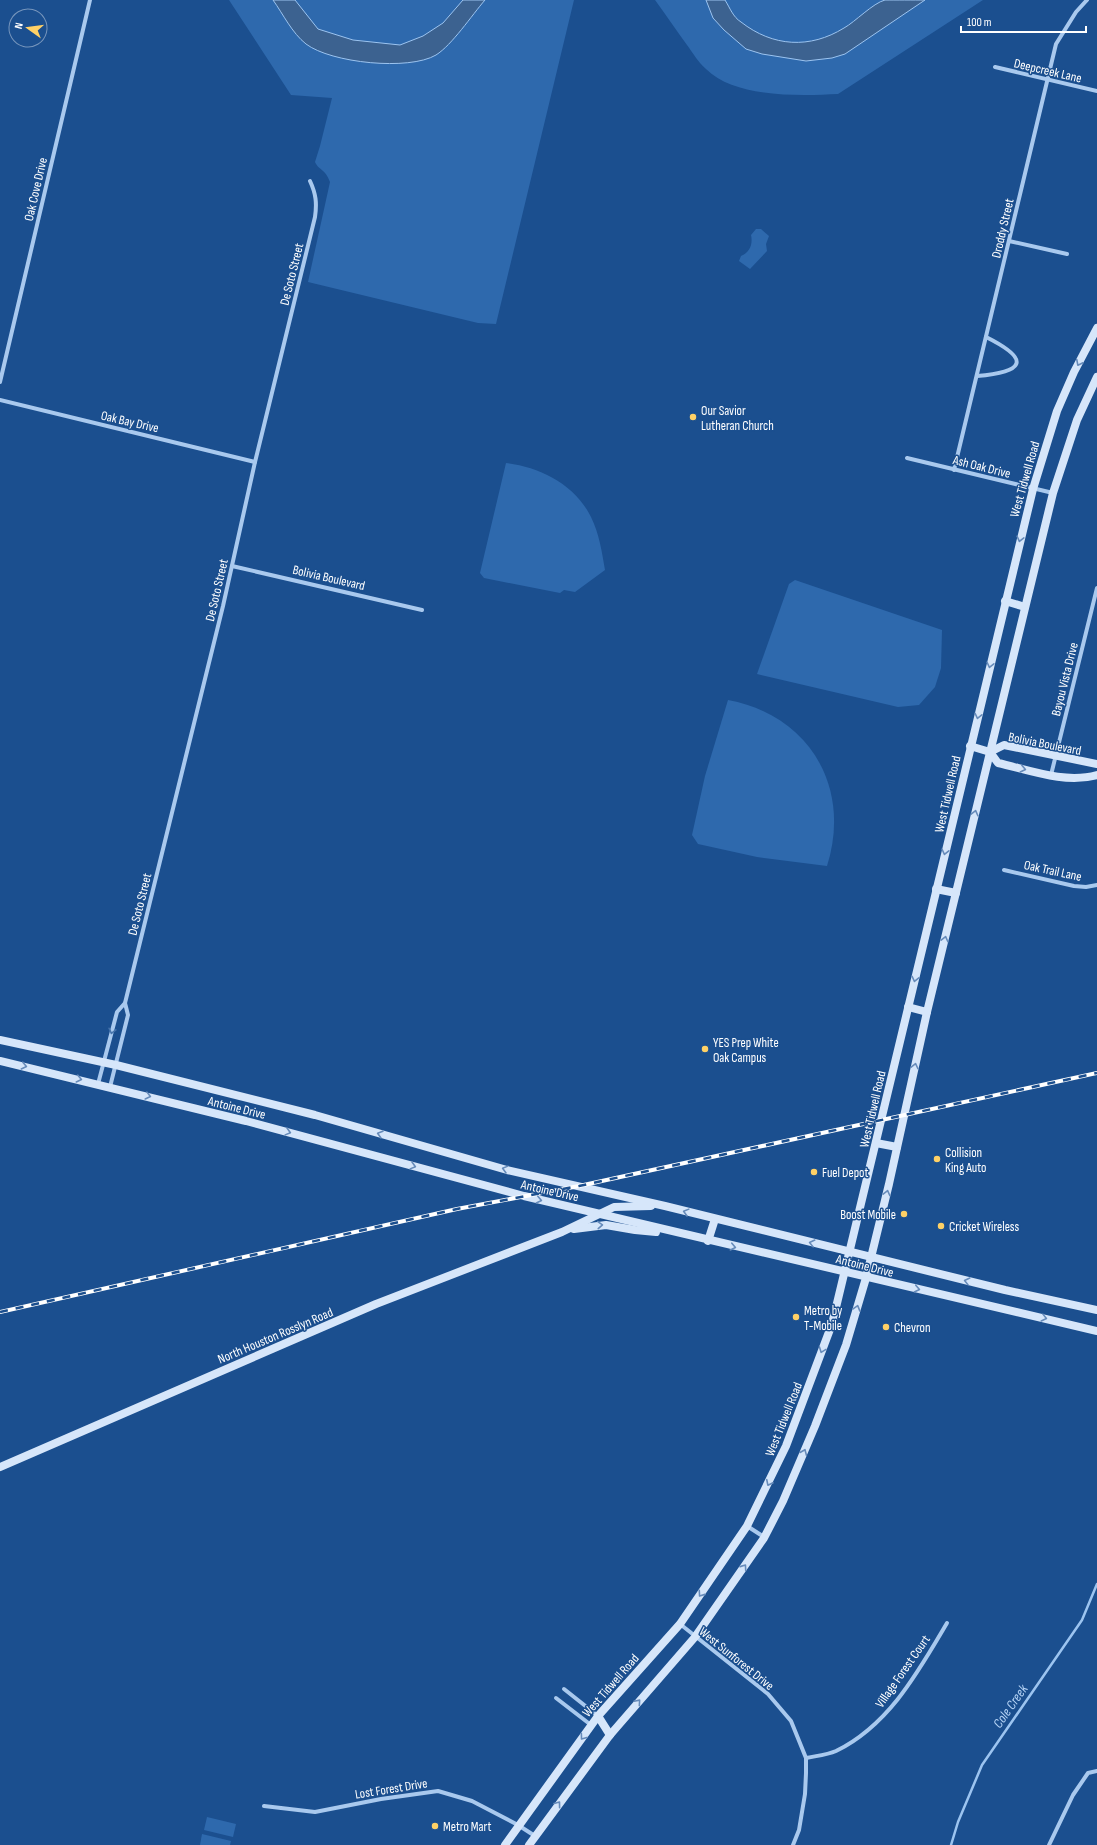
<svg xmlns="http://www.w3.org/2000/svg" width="1097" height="1845" font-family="'Sofia Sans Condensed',sans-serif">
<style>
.green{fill:#2e69ad}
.water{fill:#3c6290;stroke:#9cc4f0}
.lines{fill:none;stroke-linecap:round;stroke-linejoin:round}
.stream{stroke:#9cc4f0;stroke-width:2.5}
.street{stroke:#a9c9ee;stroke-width:4}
.secondary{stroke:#d6e6fa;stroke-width:8}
.rail-casing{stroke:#fff;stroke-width:4}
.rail{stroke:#1b4f8f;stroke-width:2.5;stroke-dasharray:8;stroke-linecap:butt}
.oneway{stroke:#668bba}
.oneway2{stroke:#4674ac}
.poi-dot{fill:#ffd166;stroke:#1b4f8f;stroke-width:1.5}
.labels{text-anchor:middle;stroke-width:3;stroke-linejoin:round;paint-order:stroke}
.street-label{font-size:13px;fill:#fff;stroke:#1b4f8f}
.poi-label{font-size:13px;fill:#fff;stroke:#1b4f8f;text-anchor:start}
.water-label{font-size:14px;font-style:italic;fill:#b5d3f5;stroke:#1b4f8f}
</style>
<rect width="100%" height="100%" fill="#1b4f8f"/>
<g class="green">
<path d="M229 0H574L496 324 478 323 308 282 330 182C325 168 319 171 315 162L320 146 332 98 291 95Z"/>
<path d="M655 0H983L838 94C799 96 735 98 706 69 698 62 693 53 687 45 676 30 666 15 655 0Z"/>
<path d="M756 229H761L769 236 766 244 767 251 750 269 739 261 741 256C750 252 753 244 751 235Z"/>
<path d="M506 463C539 467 575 484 591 517 599 533 602 552 605 570L575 592 564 590 560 593 484 578 480 573Z"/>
<polygon points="795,580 942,630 941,668 935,687 919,705 898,707 757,674 789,584"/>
<path d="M728 700C809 715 852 787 827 866L757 857 698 844 692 835 705 776Z"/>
<polygon points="207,1817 236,1824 233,1837 204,1830"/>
<polygon points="202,1834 231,1841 230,1845 200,1845"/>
</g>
<g class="water">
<path d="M273 0H295L318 29 353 40 400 45 423 36 443 23 463 0H485C472 15 452 45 436 55 409 71 331 63 306 44 292 33 283 14 273 0Z"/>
<path d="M706 0H725C730 8 733 17 741 22 773 47 810 49 844 28 855 22 873 3 885 0 895 0 914 0 925 0L845 54 832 58 806 61 762 54 746 49 724 30 713 18Z"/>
</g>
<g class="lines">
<polyline class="stream" points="951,1845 958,1822 982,1765 1082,1620 1097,1584"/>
<g class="street">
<polyline points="995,67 1097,91"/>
<polyline points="1009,241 1067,254"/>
<path d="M977 376C1024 372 1032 360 986 337"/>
<polyline points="0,382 90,0"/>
<polyline points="0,400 255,462"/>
<polyline points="907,458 1053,493"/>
<polyline points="954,470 1056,44 1076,12 1087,0"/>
<polyline points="232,566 422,610"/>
<polyline points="1051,775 1097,588"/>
<polyline points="1004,870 1074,886 1086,887 1097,885"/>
<polyline points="98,1084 117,1012 125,1003"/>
<path d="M110 1087 128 1015 125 1003 223 606 255 462 315 217C317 203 316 194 310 181"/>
<polyline points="747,1526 764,1537"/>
<polyline points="680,1624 768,1694 791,1721 806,1758 806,1773 805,1794 799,1830 793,1845"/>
<polyline points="564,1689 598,1716"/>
<polyline points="556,1698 591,1725"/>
<path d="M806 1758C815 1756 827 1755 836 1751 889 1725 918 1672 947 1623"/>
<polyline points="264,1806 315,1812 381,1799 438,1791 472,1801 518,1825 535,1836"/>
<polyline points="1049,1845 1073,1795 1088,1773 1097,1771"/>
</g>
<g class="secondary">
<polyline points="1005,601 1025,607"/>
<polyline points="970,746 990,752 1004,745 1097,764"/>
<path d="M990 752 998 763C1029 770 1065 784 1097 775"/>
<polyline points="936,889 956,893"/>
<polyline points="908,1007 927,1012"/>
<polyline points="0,1040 116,1065 315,1115 507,1170 665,1206 1005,1290 1097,1310"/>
<polyline points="0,1061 246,1121 524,1196 1097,1331"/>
<polyline points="876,1143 897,1147"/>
<polyline points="574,1229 606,1225 635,1230 656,1232"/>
<polyline points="708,1241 715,1219"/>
<polyline points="0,1467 376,1304 562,1232 614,1207 651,1206"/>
<polyline points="598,1716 610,1735"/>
<polyline points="505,1845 598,1716 680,1624 747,1526 786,1446 832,1324 1033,489 1057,411 1074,372 1097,328"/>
<polyline points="529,1845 610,1735 695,1637 764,1538 783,1501 815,1426 846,1345 866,1278 889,1184 927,1012 1053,493 1077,420 1097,377"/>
</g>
<defs>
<polyline id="rail" points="0,1312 457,1209 579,1186 1097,1073"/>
</defs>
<use href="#rail" class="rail-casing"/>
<use href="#rail" class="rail"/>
</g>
<defs><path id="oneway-chevron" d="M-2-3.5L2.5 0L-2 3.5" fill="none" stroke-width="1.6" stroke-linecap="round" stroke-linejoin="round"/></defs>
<g class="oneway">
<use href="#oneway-chevron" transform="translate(1079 363) rotate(117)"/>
<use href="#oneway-chevron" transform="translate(1020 539) rotate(104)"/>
<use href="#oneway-chevron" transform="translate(990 665) rotate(103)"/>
<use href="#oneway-chevron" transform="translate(978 716) rotate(103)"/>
<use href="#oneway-chevron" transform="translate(1023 769) rotate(13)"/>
<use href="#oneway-chevron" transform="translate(975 813) rotate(-76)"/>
<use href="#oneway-chevron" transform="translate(945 852) rotate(103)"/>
<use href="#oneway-chevron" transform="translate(945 939) rotate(-76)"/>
<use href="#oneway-chevron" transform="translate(915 979) rotate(103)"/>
<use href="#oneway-chevron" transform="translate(24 1066) rotate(13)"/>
<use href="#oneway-chevron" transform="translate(915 1066) rotate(-77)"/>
<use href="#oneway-chevron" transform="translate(79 1079) rotate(13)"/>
<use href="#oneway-chevron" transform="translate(148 1096) rotate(14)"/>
<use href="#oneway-chevron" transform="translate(288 1132) rotate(15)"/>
<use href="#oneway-chevron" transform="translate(380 1134) rotate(-164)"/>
<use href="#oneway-chevron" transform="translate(413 1166) rotate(15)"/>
<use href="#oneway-chevron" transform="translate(505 1169) rotate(-165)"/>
<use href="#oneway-chevron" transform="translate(887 1193) rotate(-76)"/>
<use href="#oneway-chevron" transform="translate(539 1200) rotate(13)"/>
<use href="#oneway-chevron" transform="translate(686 1212) rotate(-165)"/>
<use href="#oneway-chevron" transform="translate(600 1225) rotate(-4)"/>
<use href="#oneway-chevron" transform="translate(812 1243) rotate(-166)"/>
<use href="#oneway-chevron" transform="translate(733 1247) rotate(13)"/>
<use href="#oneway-chevron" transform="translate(967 1281) rotate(-166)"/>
<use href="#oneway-chevron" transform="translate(917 1289) rotate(12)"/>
<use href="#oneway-chevron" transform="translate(857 1308) rotate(-74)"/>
<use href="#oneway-chevron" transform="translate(1044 1318) rotate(14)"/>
<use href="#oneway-chevron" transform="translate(822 1350) rotate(111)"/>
<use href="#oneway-chevron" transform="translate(804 1452) rotate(-67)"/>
<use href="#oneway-chevron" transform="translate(769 1483) rotate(116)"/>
<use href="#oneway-chevron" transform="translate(744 1567) rotate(-55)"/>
<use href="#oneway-chevron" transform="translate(701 1594) rotate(125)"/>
<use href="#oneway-chevron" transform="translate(638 1702) rotate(-49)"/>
<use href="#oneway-chevron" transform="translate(583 1737) rotate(126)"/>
<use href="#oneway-chevron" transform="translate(558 1804) rotate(-53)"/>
</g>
<use class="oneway2" href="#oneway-chevron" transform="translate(112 1031) rotate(104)"/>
<g class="poi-dot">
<circle cx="693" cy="417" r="4"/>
<circle cx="705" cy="1049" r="4"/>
<circle cx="937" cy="1159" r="4"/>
<circle cx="814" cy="1172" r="4"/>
<circle cx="904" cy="1214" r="4"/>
<circle cx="941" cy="1226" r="4"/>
<circle cx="796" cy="1317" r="4"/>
<circle cx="886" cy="1327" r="4"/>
<circle cx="435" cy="1826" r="4"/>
</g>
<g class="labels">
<g class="street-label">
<text transform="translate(1048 70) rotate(13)" y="5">Deepcreek Lane</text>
<text transform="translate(35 189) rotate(-77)" y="5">Oak Cove Drive</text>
<text transform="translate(1002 228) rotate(-77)" y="5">Droddy Street</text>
<text transform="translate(291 274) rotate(-76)" y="5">De Soto Street</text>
<text transform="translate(130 421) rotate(13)" y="5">Oak Bay Drive</text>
<text transform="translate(982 466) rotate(14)" y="5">Ash Oak Drive</text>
<text transform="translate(1024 479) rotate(-74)" y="5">West Tidwell Road</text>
<text transform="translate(329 577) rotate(13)" y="5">Bolivia Boulevard</text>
<text transform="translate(216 590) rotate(-77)" y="5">De Soto Street</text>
<text transform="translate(1064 679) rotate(-76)" y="5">Bayou Vista Drive</text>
<text transform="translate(1045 743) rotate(11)" y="5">Bolivia Boulevard</text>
<text transform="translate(947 794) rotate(-77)" y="5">West Tidwell Road</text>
<text transform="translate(1053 870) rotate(12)" y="5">Oak Trail Lane</text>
<text transform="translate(139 904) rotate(-76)" y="5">De Soto Street</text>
<text transform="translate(237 1107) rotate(14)" y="5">Antoine Drive</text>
<text transform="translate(872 1109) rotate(-77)" y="5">West Tidwell Road</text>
<text transform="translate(550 1190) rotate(13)" y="5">Antoine Drive</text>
<text transform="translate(865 1265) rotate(14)" y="5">Antoine Drive</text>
<text transform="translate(275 1335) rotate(-23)" y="5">North Houston Rosslyn Road</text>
<text transform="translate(783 1419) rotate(-68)" y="5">West Tidwell Road</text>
<text transform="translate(737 1658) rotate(39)" y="5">West Sunforest Drive</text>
<text transform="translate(902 1671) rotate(-55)" y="5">Village Forest Court</text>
<text transform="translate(610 1685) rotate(-49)" y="5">West Tidwell Road</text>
<text transform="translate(391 1788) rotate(-9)" y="5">Lost Forest Drive</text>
</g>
<g class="poi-label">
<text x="701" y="415">Our Savior<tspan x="701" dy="15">Lutheran Church</tspan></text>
<text x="713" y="1047">YES Prep White<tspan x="713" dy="15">Oak Campus</tspan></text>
<text x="945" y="1157">Collision<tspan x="945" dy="15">King Auto</tspan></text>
<text x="822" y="1177">Fuel Depot</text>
<text x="896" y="1219" text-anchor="end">Boost Mobile</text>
<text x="949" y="1231">Cricket Wireless</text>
<text x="804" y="1315">Metro by<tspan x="804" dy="15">T-Mobile</tspan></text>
<text x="894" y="1332">Chevron</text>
<text x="443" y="1831">Metro Mart</text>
</g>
<g class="water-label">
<text transform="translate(1010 1706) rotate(-55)" y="5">Cole Creek</text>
</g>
</g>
<g transform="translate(28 28) rotate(284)"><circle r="19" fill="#1b4f8f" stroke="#7695bc"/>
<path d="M0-3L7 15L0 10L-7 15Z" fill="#ffd166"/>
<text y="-6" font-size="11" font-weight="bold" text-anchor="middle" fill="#ffffff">N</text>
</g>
<path d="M961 26v6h125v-6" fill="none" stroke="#ffffff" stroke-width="2"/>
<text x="967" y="26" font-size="12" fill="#ffffff" stroke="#1b4f8f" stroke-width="3" paint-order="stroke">100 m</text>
</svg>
